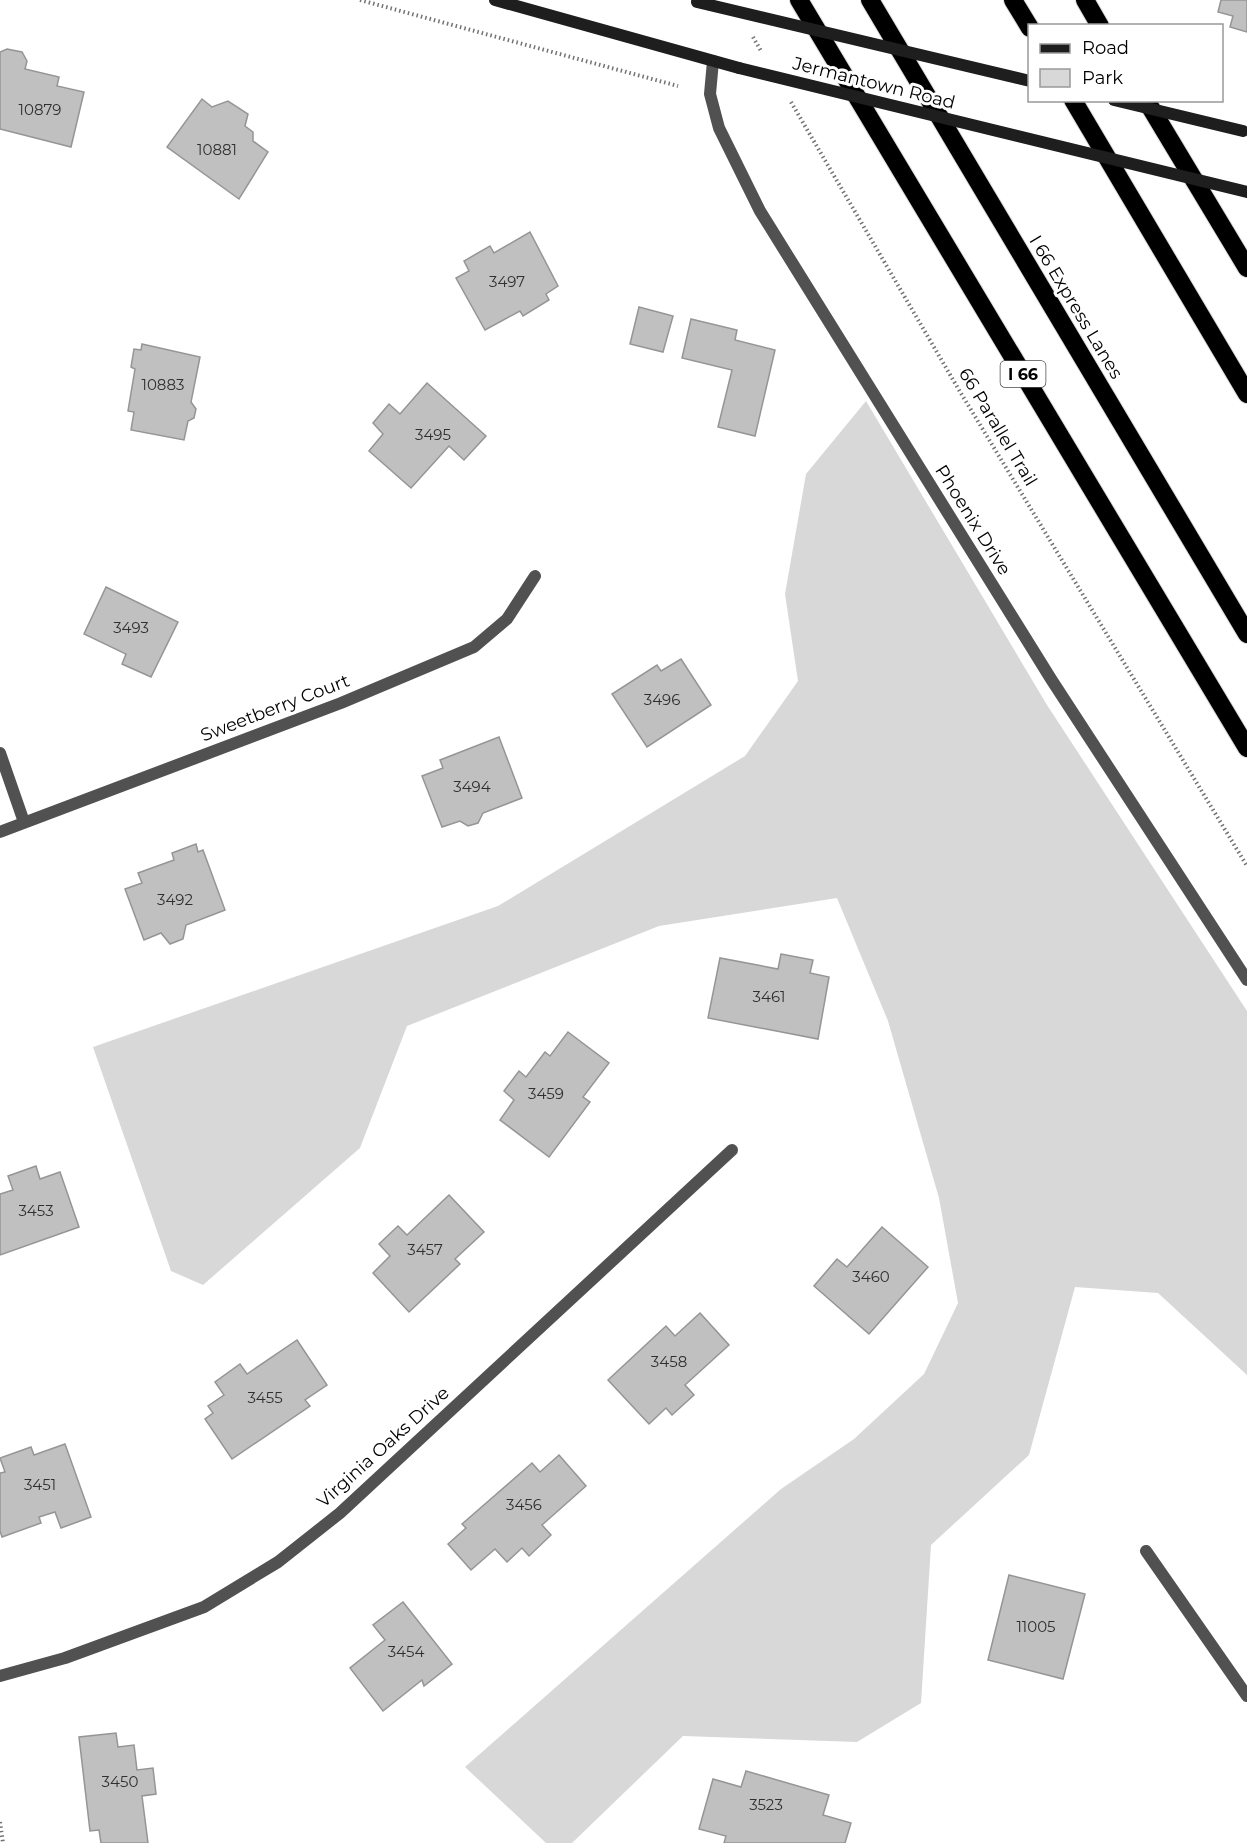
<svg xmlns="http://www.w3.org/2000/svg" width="1247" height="1843" font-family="Montserrat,sans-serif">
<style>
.green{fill:#d8d8d8}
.building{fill:#c0c0c0;stroke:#959595;stroke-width:1.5}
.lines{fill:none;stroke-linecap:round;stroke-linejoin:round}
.motorway-casing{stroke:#dbdbdb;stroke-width:20}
.path{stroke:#737373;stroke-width:4;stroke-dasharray:1.5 3;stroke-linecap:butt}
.service{stroke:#515151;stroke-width:12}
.minor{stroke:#515151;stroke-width:12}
.secondary{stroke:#1e1e1e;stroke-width:12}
.motorway{stroke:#000;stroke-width:18}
.secondary-bridge{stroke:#1e1e1e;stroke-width:12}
.labels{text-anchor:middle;stroke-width:6;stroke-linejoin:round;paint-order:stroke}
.number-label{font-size:15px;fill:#303030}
.shield{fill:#fff;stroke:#4c4c4c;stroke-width:1.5}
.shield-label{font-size:16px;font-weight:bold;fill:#000}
.street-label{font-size:18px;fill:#000;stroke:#fff}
</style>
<rect width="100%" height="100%" fill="#fff"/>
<polygon class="green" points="866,401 1047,705 1247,1011 1247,1375 1158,1293 1075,1287 1029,1455 931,1545 921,1703 857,1742 683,1736 572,1843 546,1843 465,1767 781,1489 854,1439 924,1374 958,1303 939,1198 888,1021 837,898 659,926 407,1026 360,1148 203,1285 171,1271 93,1047 498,906 745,756 798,681 785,594 806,474"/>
<g class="building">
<polygon points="1221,0 1247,0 1247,32 1230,27 1233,16 1218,12"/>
<polygon points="7,49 22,52 27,61 25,69 59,77 57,86 84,92 71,147 0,129 0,52"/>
<polygon points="202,99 212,107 228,101 248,114 245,126 253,132 253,141 268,152 239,199 167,147"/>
<polygon points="530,232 558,286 546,294 549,300 523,316 520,311 485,330 456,278 469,271 464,261 490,246 494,253"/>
<polygon points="639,307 673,316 663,352 630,344"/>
<polygon points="691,319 737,330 735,340 775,350 755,436 718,427 732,370 682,358"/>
<polygon points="142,344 200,357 191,402 196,409 194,418 188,421 184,440 131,430 134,412 128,411 135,369 131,367 134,349 141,350"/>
<polygon points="427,383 486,436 464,460 449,446 411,488 369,451 383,434 373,423 389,404 400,414"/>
<polygon points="106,587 178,622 151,677 122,664 126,654 84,634"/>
<polygon points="681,659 711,705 647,747 612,694 657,665 661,671"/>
<polygon points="499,737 522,798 483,813 478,823 468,826 460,821 442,827 422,776 443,768 440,760"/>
<polygon points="196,844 198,852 203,850 225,910 186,925 183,939 170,944 161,933 144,940 125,889 142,883 138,873 174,860 172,853"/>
<polygon points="781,954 813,960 810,973 829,977 818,1039 708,1018 720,958 778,969"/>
<polygon points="568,1032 609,1063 583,1097 590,1102 549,1157 500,1120 514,1100 504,1091 519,1071 526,1077 545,1052 550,1056"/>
<polygon points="36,1166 40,1179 60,1172 79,1227 0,1255 0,1194 13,1190 8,1176"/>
<polygon points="449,1195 484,1232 455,1259 460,1264 409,1312 373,1273 390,1256 379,1244 398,1226 407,1235"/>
<polygon points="882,1227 928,1267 869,1334 814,1286 837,1259 847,1267"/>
<polygon points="700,1313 729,1345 685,1385 694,1395 672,1415 666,1408 649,1424 608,1380 666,1326 675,1336"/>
<polygon points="297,1340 327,1385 305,1400 310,1406 232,1459 205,1419 213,1413 208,1406 224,1395 215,1382 240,1364 247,1374"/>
<polygon points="65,1444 91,1517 61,1528 55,1512 39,1517 41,1523 2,1537 0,1531 0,1473 5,1472 0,1458 31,1447 34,1455"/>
<polygon points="559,1455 586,1486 542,1525 551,1535 529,1556 522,1548 507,1562 495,1549 471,1570 448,1544 466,1528 462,1524 532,1463 540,1472"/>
<polygon points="1009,1575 1085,1594 1063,1679 988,1660"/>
<polygon points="403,1602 452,1664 424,1686 422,1680 383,1711 350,1668 385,1640 373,1625"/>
<polygon points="116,1733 118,1747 134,1745 137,1770 153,1768 156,1794 142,1796 148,1843 101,1843 99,1830 90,1831 79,1737"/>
<polygon points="746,1771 829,1795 823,1815 851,1823 845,1843 724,1843 726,1836 699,1829 713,1779 741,1787"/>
</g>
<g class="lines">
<defs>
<g id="motorway">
<polyline points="799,0 1247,748"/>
<polyline points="870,0 1247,634"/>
<polyline points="1013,0 1030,28"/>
<polyline points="1085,0 1100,26"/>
<polyline points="1073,100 1247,394"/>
<polyline points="1146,100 1247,268"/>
</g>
</defs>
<use href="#motorway" class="motorway-casing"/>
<g class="path">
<polyline points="360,0 678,86"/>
<polyline points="753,37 761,51"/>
<polyline points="791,102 959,390 1247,866"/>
<polyline points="0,1822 3,1843"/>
</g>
<polyline class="service" points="1146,1551 1247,1696"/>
<g class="minor">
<polyline points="713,61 710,94 719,128 760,211 1051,679 1247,980"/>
<polyline points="0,753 24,822"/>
<polyline points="0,832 341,703 474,647 507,619 535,576"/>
<polyline points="0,1676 65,1658 204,1607 278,1562 340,1513 732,1150"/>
</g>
<polyline class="secondary" points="495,0 739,68"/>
<use href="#motorway" class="motorway"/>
<g class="secondary-bridge">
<polyline points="697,2 1030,81"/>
<polyline points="739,68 1247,192"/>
<polyline points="1114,100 1243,131"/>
</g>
</g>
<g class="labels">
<g class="number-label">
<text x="40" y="115">10879</text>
<text x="217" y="155">10881</text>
<text x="507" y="287">3497</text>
<text x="163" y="390">10883</text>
<text x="433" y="440">3495</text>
<text x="131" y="633">3493</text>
<text x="662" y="705">3496</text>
<text x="472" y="792">3494</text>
<text x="175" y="905">3492</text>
<text x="769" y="1002">3461</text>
<text x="546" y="1099">3459</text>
<text x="36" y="1216">3453</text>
<text x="425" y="1255">3457</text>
<text x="871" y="1282">3460</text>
<text x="669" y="1367">3458</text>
<text x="265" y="1403">3455</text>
<text x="40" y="1490">3451</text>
<text x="524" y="1510">3456</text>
<text x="1036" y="1632">11005</text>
<text x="406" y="1657">3454</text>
<text x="120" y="1787">3450</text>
<text x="766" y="1810">3523</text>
</g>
<rect class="shield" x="1000.5" y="361" width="45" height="26" rx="4.5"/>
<g class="shield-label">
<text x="1023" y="380">I 66</text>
</g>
<g class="street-label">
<text transform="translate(874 83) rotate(14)" y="6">Jermantown Road</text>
<text transform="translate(1076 307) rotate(59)" y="6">I 66 Express Lanes</text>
<text transform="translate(998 427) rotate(59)" y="6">66 Parallel Trail</text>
<text transform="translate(973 520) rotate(58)" y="6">Phoenix Drive</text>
<text transform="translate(275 708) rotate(-21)" y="6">Sweetberry Court</text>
<text transform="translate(383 1447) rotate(-42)" y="6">Virginia Oaks Drive</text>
</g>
</g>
<rect x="1028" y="24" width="195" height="78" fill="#ffffff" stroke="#999999" stroke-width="1.5"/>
<rect x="1040" y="44" width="30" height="9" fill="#1e1e1e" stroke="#999999" stroke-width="1.5"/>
<text x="1082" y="54" font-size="18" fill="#000000">Road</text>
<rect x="1040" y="69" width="30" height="18" fill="#d8d8d8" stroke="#999999" stroke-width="1.5"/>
<text x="1082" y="84" font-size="18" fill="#000000">Park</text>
</svg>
